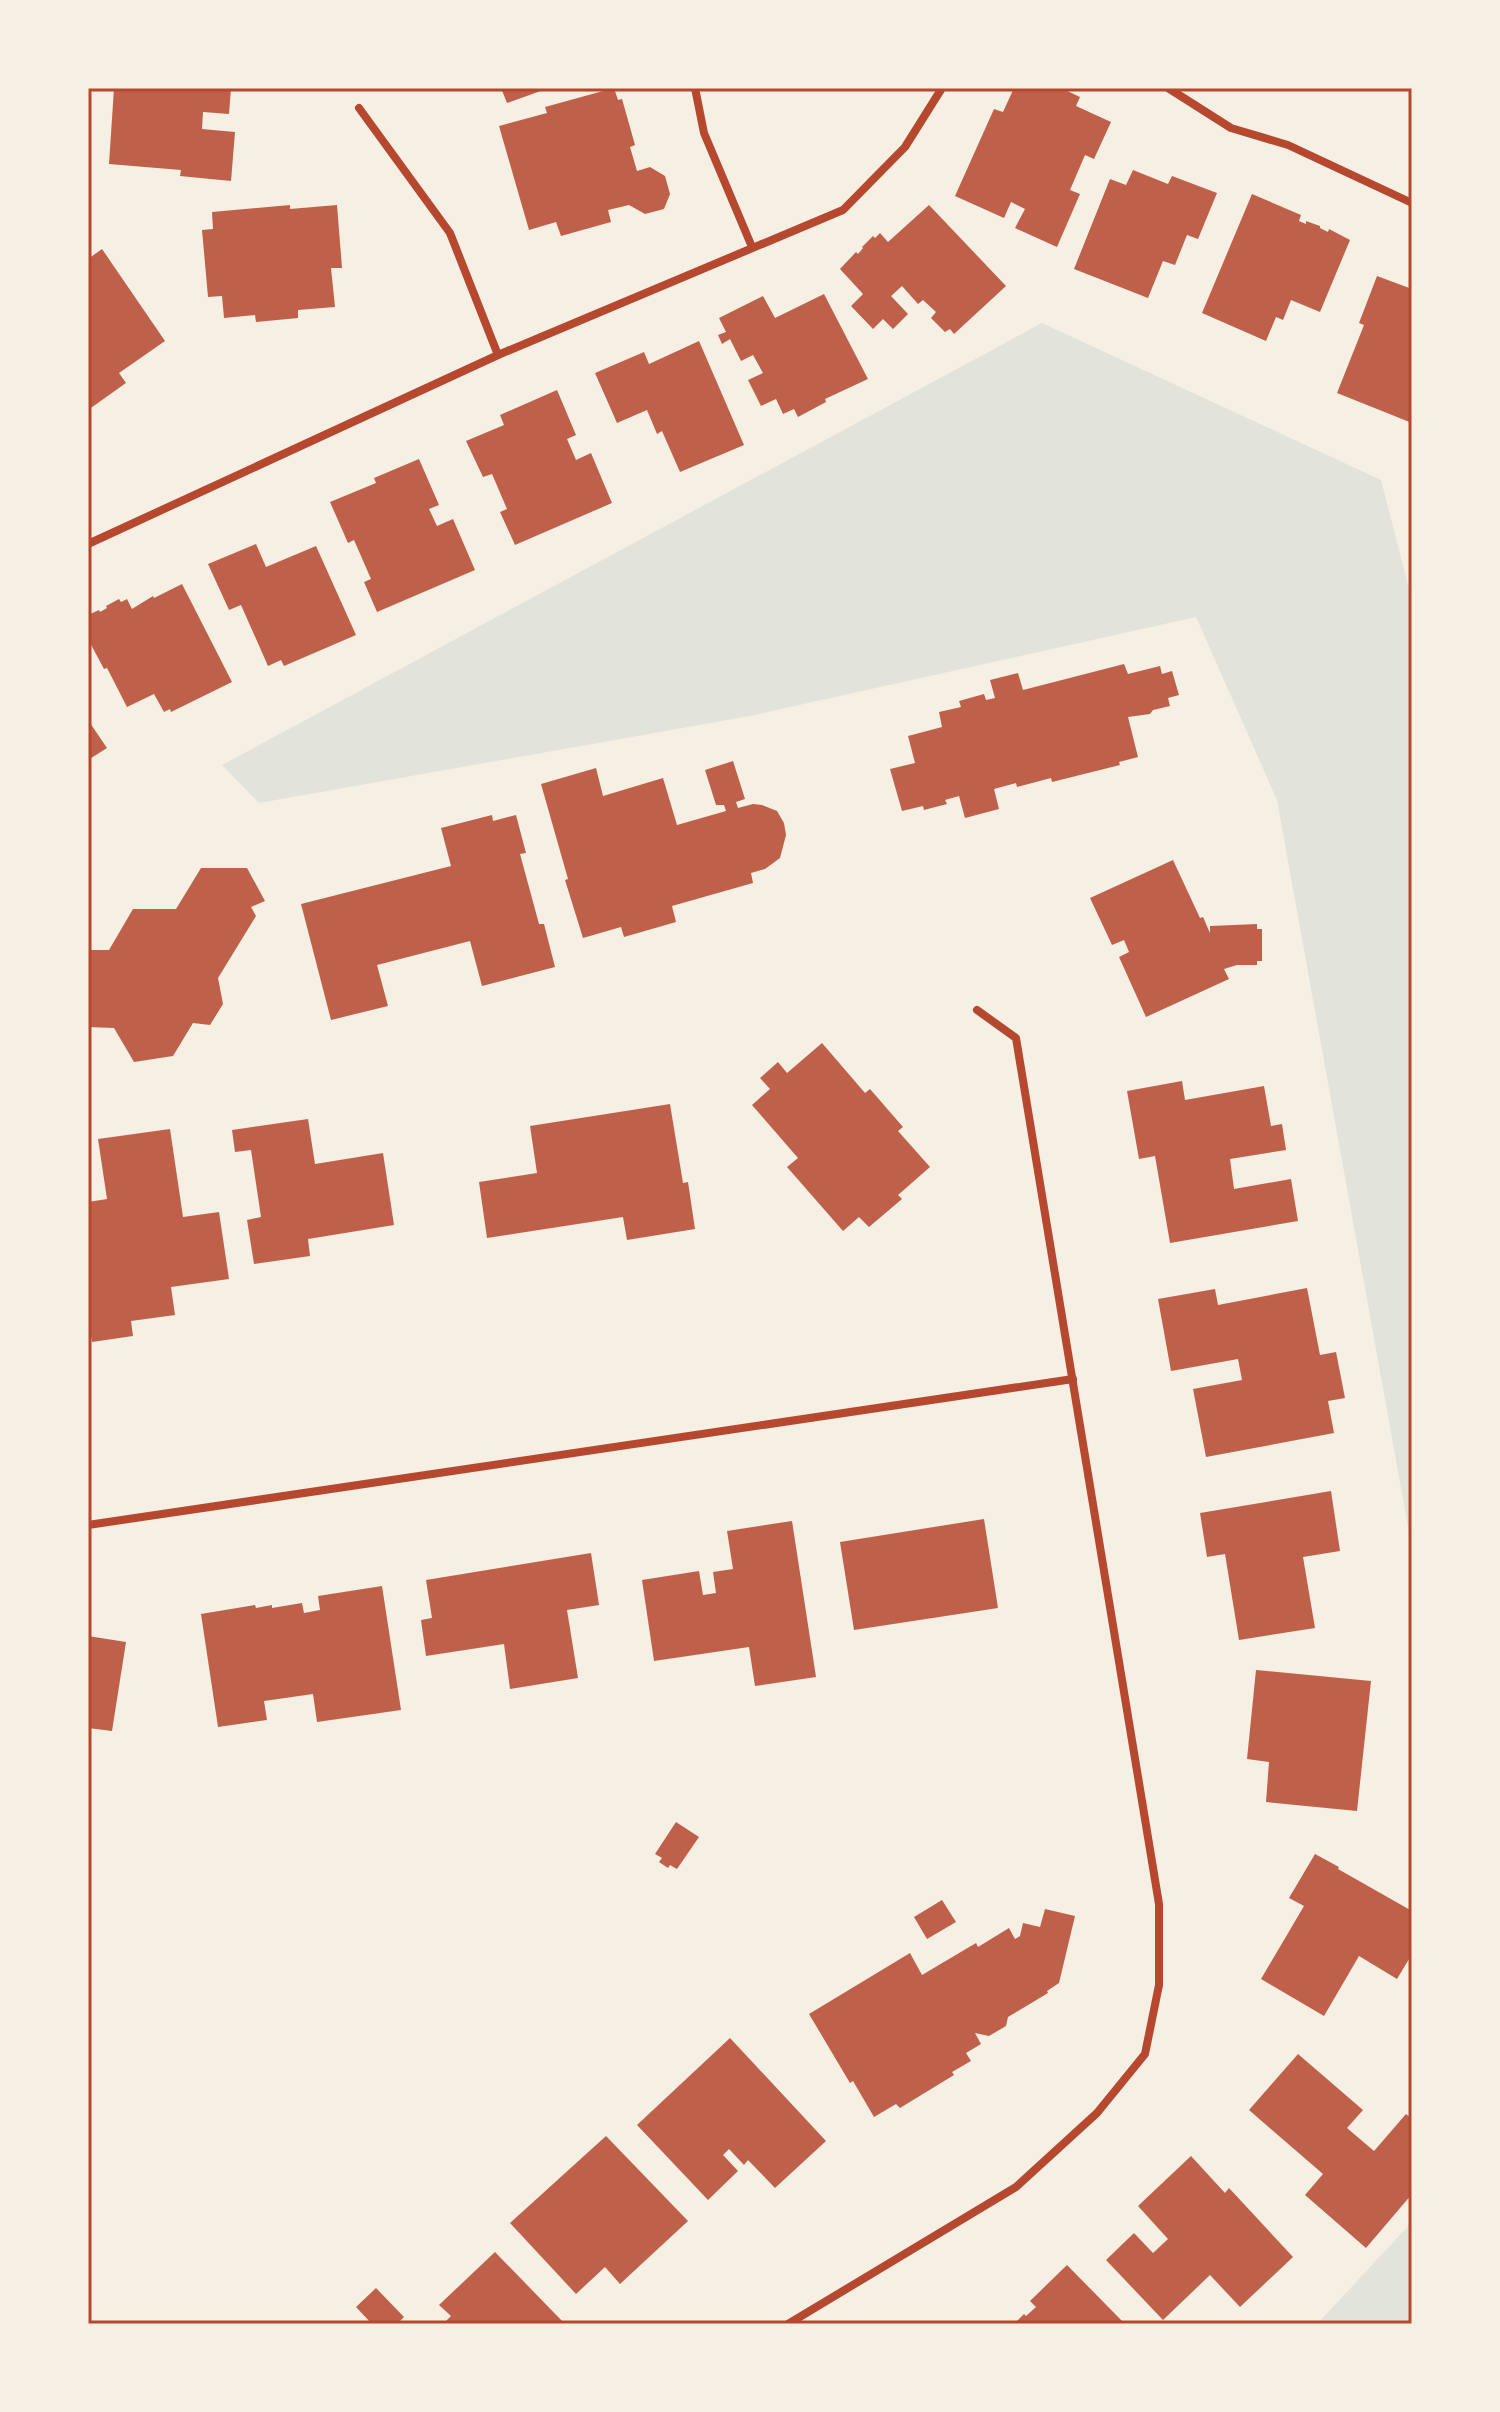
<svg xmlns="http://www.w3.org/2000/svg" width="1500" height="2412" font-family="'Golos Text',sans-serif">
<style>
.green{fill:#e2e4dc}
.building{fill:#bf614a}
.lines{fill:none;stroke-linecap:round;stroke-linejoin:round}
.minor{stroke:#b5482f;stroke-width:8}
.neatline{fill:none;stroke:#b5482f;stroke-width:3}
</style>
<rect width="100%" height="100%" fill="#f6efe4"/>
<g class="green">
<polygon points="1042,323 1381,480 1412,600 1412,1549 1277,800 1196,617 750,716 259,803 222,765"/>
<polygon points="1412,2222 1412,2324 1317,2324"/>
</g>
<g class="building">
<polygon points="114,88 231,88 229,114 203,112 202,129 235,132 231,181 180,176 181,170 109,164"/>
<polygon points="501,88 549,88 507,103"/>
<polygon points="614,88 618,100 622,99 635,145 630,147 637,171 650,167 665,176 670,194 664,209 645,214 629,205 608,210 611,222 561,236 556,222 529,230 499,126 547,113 545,107"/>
<polygon points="1014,88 1061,88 1080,97 1076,106 1111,122 1094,159 1085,155 1070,190 1080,194 1057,247 1015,228 1025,209 1011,202 1004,218 955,196 994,109 1003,112"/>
<polygon points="1133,170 1168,184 1172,176 1217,193 1198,239 1187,235 1175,265 1163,261 1148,298 1074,269 1110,179 1126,185"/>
<polygon points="1252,194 1301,215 1299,221 1306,224 1306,221 1320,226 1320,228 1328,232 1329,229 1350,240 1320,312 1291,300 1283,320 1276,317 1266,341 1202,313"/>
<polygon points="290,205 290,209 337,205 342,268 331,268 335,307 298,310 298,318 256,322 255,315 224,318 222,296 208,297 202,230 213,229 212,212"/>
<polygon points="929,205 1006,286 954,334 950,329 945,332 931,318 936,312 923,300 918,304 902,286 891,296 908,314 893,329 883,319 873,329 851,306 863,294 840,269 856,252 858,254 863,248 862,247 873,236 875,238 880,233 888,242"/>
<polygon points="102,249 165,341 119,373 126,383 88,410 88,259"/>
<polygon points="1377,276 1412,289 1412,423 1337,393 1364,325 1359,323"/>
<polygon points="824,294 868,379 825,399 826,402 798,417 794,409 783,414 776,399 761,406 748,380 763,373 753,355 741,361 730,339 722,344 718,335 726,332 719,318 763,296 775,318"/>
<polygon points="699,341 744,445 680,472 662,431 657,434 647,410 617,423 595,373 644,352 649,364"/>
<polygon points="557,390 576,435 567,439 576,460 591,453 612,503 515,545 500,512 507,509 492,474 483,477 466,441 504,425 500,415"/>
<polygon points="419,459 439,505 429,509 437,526 453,519 475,570 377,612 364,582 371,579 354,540 348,543 330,502 376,483 374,478"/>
<polygon points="256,544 266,567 316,546 356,635 284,666 281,660 268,666 241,605 229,610 208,564"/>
<polygon points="182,584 232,682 171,712 170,709 164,712 154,694 127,707 107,668 104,669 88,639 88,615 99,610 100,612 107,608 106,606 119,599 121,602 127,599 132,609 153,596 154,598"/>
<polygon points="1124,664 1128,674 1160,666 1162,674 1172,671 1179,695 1168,698 1170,706 1153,710 1150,714 1128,717 1138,757 1119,762 1120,765 1052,782 1051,778 1017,787 1016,783 994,789 999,809 965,818 959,796 945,800 947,804 924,810 923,806 902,811 890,769 915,763 908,736 942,727 939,712 961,707 959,701 984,694 986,700 995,698 990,680 1018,673 1023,690"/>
<polygon points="88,720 107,748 88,760"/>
<polygon points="733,761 745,799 736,802 738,808 753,804 762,805 777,811 784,823 786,835 780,858 765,869 751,873 753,883 672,906 676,922 624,937 621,927 583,938 565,880 568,879 541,784 596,768 603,796 663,778 677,825 726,811 724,805 716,805 705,770"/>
<polygon points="492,815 493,821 516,815 526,853 520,854 539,924 544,924 555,967 482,986 470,941 377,965 388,1006 331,1020 301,904 451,866 441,828"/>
<polygon points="1173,860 1200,918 1203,917 1210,933 1210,926 1257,924 1257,929 1262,929 1262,961 1257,961 1257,965 1237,965 1224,969 1229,979 1146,1017 1119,957 1129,952 1124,940 1112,945 1090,898"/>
<polygon points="201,868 247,868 265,901 251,907 256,916 218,978 223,1004 210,1025 193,1023 173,1056 134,1062 114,1028 88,1027 88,950 109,950 133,909 176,909"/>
<polygon points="822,1043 865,1093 870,1089 903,1127 898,1131 930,1167 898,1195 902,1199 869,1227 859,1217 843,1231 787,1167 798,1158 752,1105 770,1089 760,1078 778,1062 787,1073"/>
<polygon points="1182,1081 1185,1100 1264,1086 1271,1126 1282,1124 1286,1150 1230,1159 1234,1189 1291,1179 1298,1221 1170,1243 1155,1156 1139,1159 1127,1091"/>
<polygon points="670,1104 683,1183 688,1182 695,1229 627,1240 623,1217 487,1238 479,1182 537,1173 530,1126"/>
<polygon points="308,1119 315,1164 383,1153 394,1225 308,1239 310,1256 254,1264 247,1220 261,1217 251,1150 235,1152 232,1130"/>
<polygon points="170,1129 183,1217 219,1212 229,1279 171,1287 175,1315 131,1321 133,1336 92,1342 90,1329 88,1329 88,1202 107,1199 98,1139"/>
<polygon points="1307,1288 1320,1355 1336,1352 1345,1398 1328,1401 1334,1433 1206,1457 1193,1389 1242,1380 1238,1359 1171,1371 1158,1299 1215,1289 1218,1305"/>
<polygon points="1331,1491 1340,1551 1303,1557 1315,1628 1239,1640 1225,1554 1207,1557 1200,1513"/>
<polygon points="984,1519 998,1608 854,1630 840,1542"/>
<polygon points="792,1521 816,1677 755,1686 749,1647 654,1661 642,1580 699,1571 703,1595 716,1593 713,1572 733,1569 727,1531"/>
<polygon points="591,1553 599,1605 567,1610 578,1678 510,1689 504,1644 426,1656 421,1620 432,1618 426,1580"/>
<polygon points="382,1586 401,1710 317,1722 313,1694 264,1701 267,1720 218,1727 201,1614 255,1605 256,1608 272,1605 272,1608 302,1603 304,1613 320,1610 318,1596"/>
<polygon points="88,1636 126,1642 112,1731 88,1728"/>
<polygon points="1256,1670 1371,1681 1357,1811 1266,1802 1269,1762 1247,1759"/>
<polygon points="676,1822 699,1837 677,1869 670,1865 668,1868 659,1862 662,1858 655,1854"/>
<polygon points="1315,1854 1339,1867 1338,1869 1412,1911 1412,1954 1397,1979 1359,1956 1324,2016 1261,1979 1304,1906 1289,1898"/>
<polygon points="942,1900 956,1922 927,1939 914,1917"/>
<polygon points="1045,1909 1075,1916 1059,1983 1047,1991 1048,1993 1008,2017 1006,2026 989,2036 975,2033 981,2044 966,2053 971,2061 952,2072 954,2075 900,2108 896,2104 874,2117 853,2081 850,2083 809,2014 910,1953 922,1975 976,1943 978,1947 1009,1928 1015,1939 1020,1936 1023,1923 1040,1927"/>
<polygon points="730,2038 826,2141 775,2188 748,2160 744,2165 729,2149 723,2155 738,2171 708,2200 637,2125"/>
<polygon points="1298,2054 1363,2110 1347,2128 1374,2151 1406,2114 1412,2119 1412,2194 1366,2248 1305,2195 1323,2174 1249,2110"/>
<polygon points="606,2136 688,2221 620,2284 605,2267 576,2294 510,2223"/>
<polygon points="1191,2156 1225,2193 1229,2188 1293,2257 1240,2307 1210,2275 1163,2320 1106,2260 1134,2233 1153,2253 1168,2239 1138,2206"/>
<polygon points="495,2252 565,2324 443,2324 451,2316 439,2305"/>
<polygon points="1067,2265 1125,2324 1014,2324 1024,2314 1026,2316 1036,2307 1030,2301"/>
<polygon points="376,2288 404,2317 397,2324 372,2324 356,2307"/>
</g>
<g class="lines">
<g class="minor">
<polyline points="695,88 704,133 752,247"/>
<polyline points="1168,88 1231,128 1288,145 1412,203"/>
<polyline points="359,108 450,233 498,355"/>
<polyline points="88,544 498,355 843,210 905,147 942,88"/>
<polyline points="88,1525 1073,1379"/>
<polyline points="788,2324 1016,2187 1097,2113 1145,2054 1159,1985 1159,1904 1016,1038 977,1010"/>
</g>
</g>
<rect width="1500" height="2412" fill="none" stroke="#f6efe4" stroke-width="180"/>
<rect x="90" y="90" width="1320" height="2232" class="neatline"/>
</svg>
